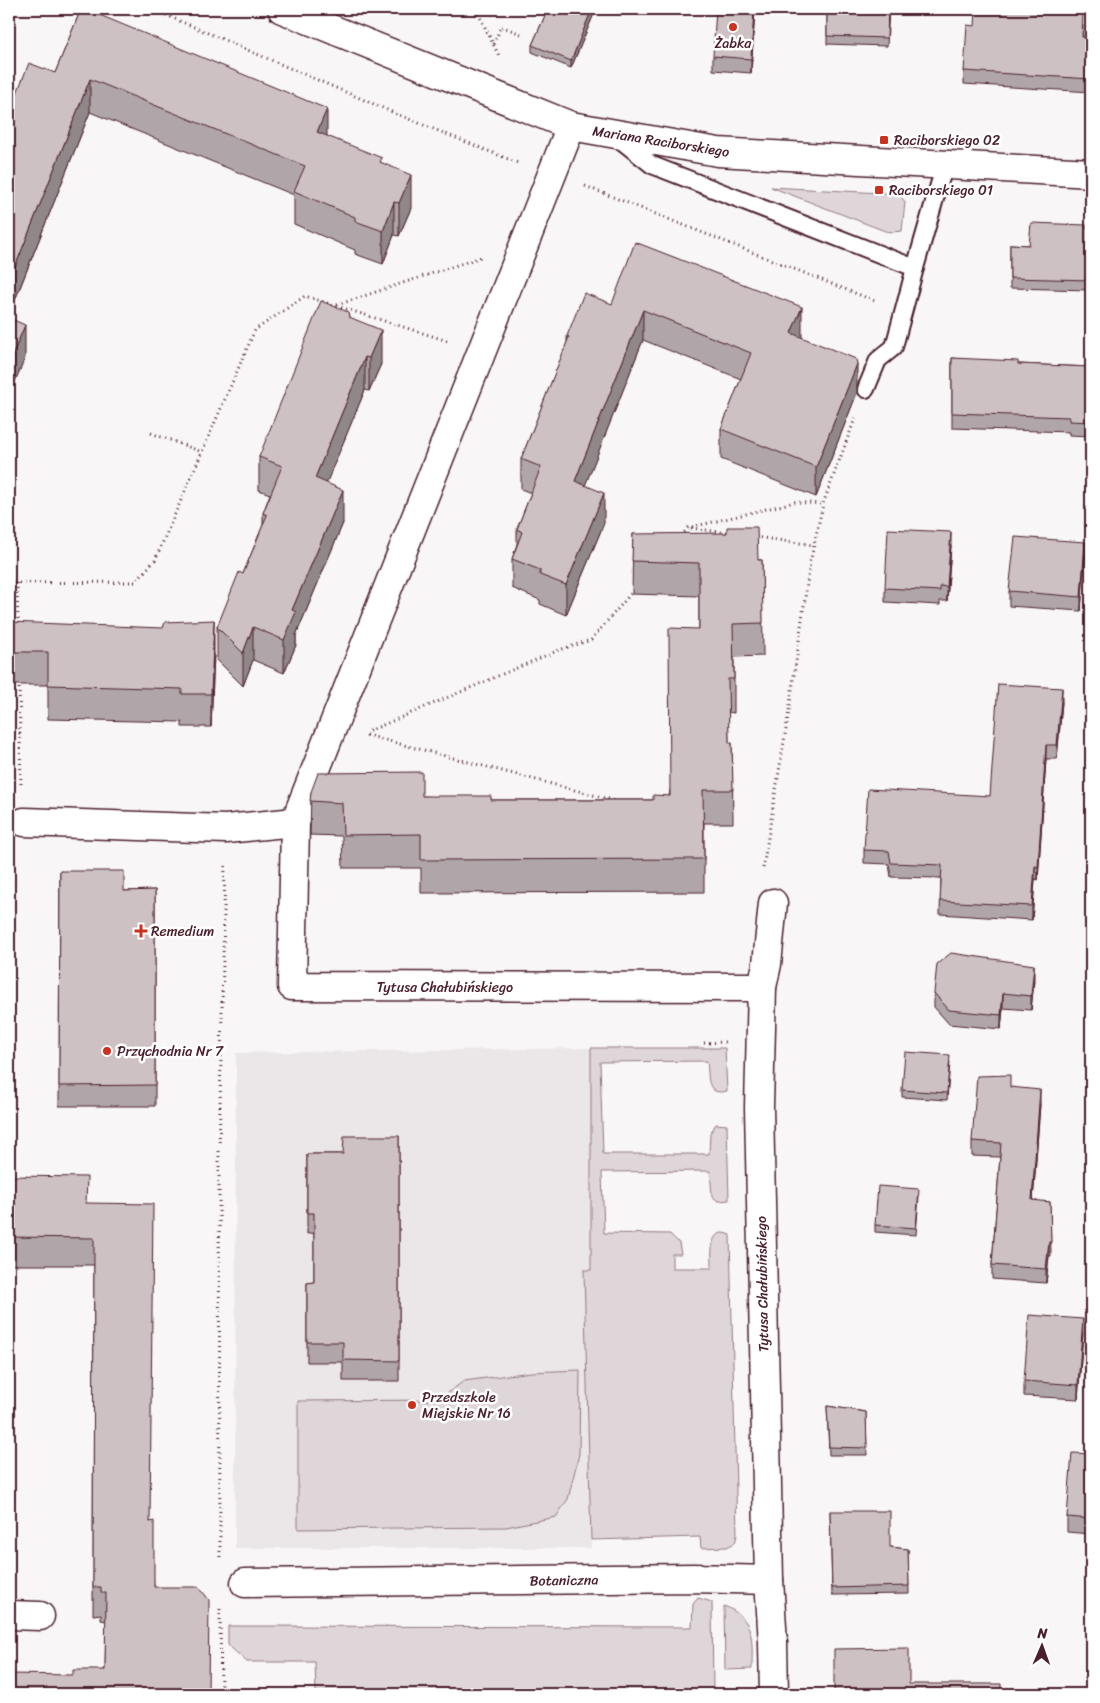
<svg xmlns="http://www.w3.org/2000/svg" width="1100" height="1703" font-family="Sriracha,sans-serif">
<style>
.built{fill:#ebe6e8}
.green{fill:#ded6d9;stroke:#947a82}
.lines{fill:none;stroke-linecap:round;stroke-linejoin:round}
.service-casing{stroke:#4a1f2b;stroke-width:20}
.minor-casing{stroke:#4a1f2b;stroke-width:31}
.path{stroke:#4a1f2b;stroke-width:3;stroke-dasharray:1 4;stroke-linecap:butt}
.service{stroke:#fff;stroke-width:16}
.minor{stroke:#fff;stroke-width:28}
.wall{fill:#b0a6a9;stroke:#4a1f2b}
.shaded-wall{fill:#908789;stroke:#4a1f2b}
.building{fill:#cdc1c4;stroke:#4a1f2b}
.poi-dot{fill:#c8321e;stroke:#fff;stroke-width:2}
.labels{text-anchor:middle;stroke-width:5;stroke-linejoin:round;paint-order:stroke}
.poi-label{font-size:14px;fill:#4a1f2b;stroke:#fff;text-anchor:start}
.street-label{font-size:14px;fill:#4a1f2b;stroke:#fff}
</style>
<rect width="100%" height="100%" fill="#f8f6f7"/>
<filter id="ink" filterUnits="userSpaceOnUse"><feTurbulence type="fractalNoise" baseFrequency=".02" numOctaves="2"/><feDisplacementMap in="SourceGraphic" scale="10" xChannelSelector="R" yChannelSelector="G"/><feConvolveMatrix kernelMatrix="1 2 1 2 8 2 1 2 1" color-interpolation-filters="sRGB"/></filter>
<g filter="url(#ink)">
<polygon class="built" points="591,1048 591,1270 584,1270 591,1548 235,1548 236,1053"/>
<g class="green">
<polygon points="771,187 899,194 905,202 902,231 892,232 885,231"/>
<path d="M591 1048H725L727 1091C705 1097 709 1075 707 1061L600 1062 603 1154H709L710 1133 716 1124 727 1125 729 1200 718 1201 712 1196 710 1171 602 1172 604 1233 670 1234 679 1243 681 1254H672V1268H712C712 1256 708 1225 730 1235L737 1535 735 1543 727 1547 701 1548 700 1537 591 1540 584 1270H591Z"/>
<polygon points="580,1370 579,1454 568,1499 556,1517 506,1527 298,1529 298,1401 438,1400 464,1381 531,1372"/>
<polygon points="698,1598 712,1602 713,1694 316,1694 315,1662 247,1662 228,1645 228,1626 692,1627 693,1604"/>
<path d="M724 1606C756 1619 752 1640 752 1669L725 1670Z"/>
</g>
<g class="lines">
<defs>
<g id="service">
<polyline points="618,138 652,165 915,268 945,164"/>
<polyline points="866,389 878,360 894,347 915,268"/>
</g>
<g id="minor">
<polyline points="282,9 571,126 718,152 1091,173"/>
<polyline points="24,822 226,829 295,822 571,126"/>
<polyline points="295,822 292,986 762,987"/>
<polyline points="773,903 767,964 762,987 759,1107 769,1580 773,1643 774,1694"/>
<polyline points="245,1583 693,1578 769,1580"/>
<polyline points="9,1615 40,1616"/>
</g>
</defs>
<use href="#service" class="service-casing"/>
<use href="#minor" class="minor-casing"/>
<g class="path">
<polyline points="152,9 399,115 518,163"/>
<polyline points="476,9 500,58"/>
<polyline points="494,44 501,26 521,34"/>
<polyline points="585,186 875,301"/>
<polyline points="337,305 481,257"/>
<polyline points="151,433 202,452"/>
<polyline points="691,528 727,533"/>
<polyline points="681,536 688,528 795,502 823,504"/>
<polyline points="755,537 814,545"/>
<polyline points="9,583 135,582 155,560 255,330 305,296 448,341"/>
<polyline points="17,583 18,625"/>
<polyline points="19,683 21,787"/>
<polyline points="369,731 559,650 591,640 634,590"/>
<polyline points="9,733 20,733"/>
<polyline points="366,735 616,801"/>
<polyline points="763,868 789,711 810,563 823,504 856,416"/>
<polyline points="704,1043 725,1042"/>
<polyline points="220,1557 219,1154 225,864"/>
<polyline points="220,1609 221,1694"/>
</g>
<use href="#service" class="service"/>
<use href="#minor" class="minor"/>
</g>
<g class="wall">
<polygon points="81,9 327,136 382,163 411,208 399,236 394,235 383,264 355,254 355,250 294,224 294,195 90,112 9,315 9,123 11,118 11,108 55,73"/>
<polygon points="548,9 596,9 571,68 532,52 532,45"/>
<polygon points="755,9 751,73 713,70 713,56"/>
<polygon points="827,9 889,9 887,46 827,44"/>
<polygon points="1083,25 1083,37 1091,37 1091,92 964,84 964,71"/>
<polygon points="1086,228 1091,228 1091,290 1010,288 1010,244 1029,245"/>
<polygon points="612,304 802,337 857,393 816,497 721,459 721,429 741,379 643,340 585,485 604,523 566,615 540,604 540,600 512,588 512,559 517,544 517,529 531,493 521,489 521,459 567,343 567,336"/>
<polygon points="349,317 381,364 369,391 365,390 326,483 343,523 296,635 296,645 284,673 253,660 243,686 217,660 217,627 243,574 263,525 263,513 270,494 259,490 259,457"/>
<polygon points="952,358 1018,364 1091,367 1091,436 1069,435 1069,432 952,428"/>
<polygon points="633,534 758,560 762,560 763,656 734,657 734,713 728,712 729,743 732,743 733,823 704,823 704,892 421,893 421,868 343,868 342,836 310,835 311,792 422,796 491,800 653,800 669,796 699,629 699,596 632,594"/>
<polygon points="951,546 947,601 940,601 940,605 885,602 885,588"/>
<polygon points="1085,556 1081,611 1009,606 1009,591"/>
<polygon points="9,622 214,653 211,727 182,727 182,722 48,719 48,685 9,685"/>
<polygon points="1062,702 1057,759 1046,759 1038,880 1035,879 1032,920 940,914 941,878 891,877 889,864 864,863 864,850 990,796"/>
<polygon points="60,871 124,891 155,890 155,1106 59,1106"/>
<polygon points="1034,980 1031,1010 1003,1008 1001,1029 949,1024 934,1007 934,993"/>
<polygon points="950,1062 947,1100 902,1097 902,1090"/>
<polygon points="1010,1087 1040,1104 1033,1201 1050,1202 1051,1256 1049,1256 1046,1283 992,1279 992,1265 1000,1157 972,1156 972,1141"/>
<polygon points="399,1136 399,1381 343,1381 343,1362 307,1362 307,1283 314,1282 314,1233 307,1234 307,1154 343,1154"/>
<polygon points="9,1176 87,1203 150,1522 154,1587 208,1694 73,1675 105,1670 106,1621 101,1620 101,1614 93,1615 94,1265 9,1265"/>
<polygon points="919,1196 916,1235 875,1232 875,1225"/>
<polygon points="1083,1333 1078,1399 1024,1396 1024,1381"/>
<polygon points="827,1406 866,1412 867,1455 829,1455"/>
<polygon points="1091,1454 1091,1534 1067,1532 1067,1517"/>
<polygon points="830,1511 890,1547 908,1549 909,1594 832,1595"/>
</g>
<g class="shaded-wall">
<polygon points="592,9 596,9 571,68 571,61"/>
<polygon points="754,9 755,9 751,73 751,59"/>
<polygon points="90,79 90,112 9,315 9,282"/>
<polygon points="327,109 327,143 317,132"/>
<polygon points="411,175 411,208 399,236 399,203"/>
<polygon points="394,202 394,235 383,264 383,231"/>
<polygon points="802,307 802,337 791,363 791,333"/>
<polygon points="643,310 643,340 575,511 575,481"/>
<polygon points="25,325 25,358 9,396 9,363"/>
<polygon points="381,330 381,364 369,391 369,358"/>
<polygon points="365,357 365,390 315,511 315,478"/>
<polygon points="857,364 857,393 816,497 816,467"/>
<polygon points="343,490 343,523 296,635 296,645 284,673 284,640 292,610"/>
<polygon points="604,493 604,523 566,615 566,585"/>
<polygon points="951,532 951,546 947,601 947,587"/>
<polygon points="1085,542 1085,556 1081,611 1081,597"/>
<polygon points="214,620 214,653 211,727 211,694"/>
<polygon points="253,627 253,660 243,686 243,653"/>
<polygon points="1062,688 1062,702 1057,759 1057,745"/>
<polygon points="1046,745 1046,759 1038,880 1038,867"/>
<polygon points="1035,866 1035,879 1032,920 1032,906"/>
<polygon points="1034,965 1034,980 1031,1010 1031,996"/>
<polygon points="1003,993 1003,1008 1001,1029 1001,1015"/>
<polygon points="1040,1090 1040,1104 1032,1215 1032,1200"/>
<polygon points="1049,1242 1049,1256 1046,1283 1046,1269"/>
<polygon points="1083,1319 1083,1333 1078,1399 1078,1385"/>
</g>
<g class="building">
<polygon points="81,9 85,9 327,109 317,132 382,158 380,162 411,175 399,203 394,202 383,231 355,221 355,217 294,191 305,166 90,79 9,282 9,123 14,110 11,108 29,63 55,73"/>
<polygon points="548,9 592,9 571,61 532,45"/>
<polygon points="716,9 754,9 751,59 713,56"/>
<polygon points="827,9 888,9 887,38 827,36"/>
<polygon points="976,9 1035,9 1083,12 1082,37 1091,37 1091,79 964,71 967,25 975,26"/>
<polygon points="1031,223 1086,225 1086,228 1091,228 1091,280 1010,278 1010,244 1029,245"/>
<polygon points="635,242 802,307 791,333 856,359 857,364 816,467 721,429 751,353 643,310 575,481 604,493 566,585 540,575 540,570 512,559 522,532 517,529 541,467 521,459 569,337 567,336 584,293 612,304"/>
<polygon points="321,301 348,312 349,317 381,330 369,358 365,357 315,478 343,490 292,610 296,612 284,640 253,627 243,653 217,627 239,572 243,574 267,515 263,513 282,466 259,457"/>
<polygon points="9,318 25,325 9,363"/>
<polygon points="952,358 1018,361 1018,364 1091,367 1091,422 1069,421 1069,417 952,413"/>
<polygon points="727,527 757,527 758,560 762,560 763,623 733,624 734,679 728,679 729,743 732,743 733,790 703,790 704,859 421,860 421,834 343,835 342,803 310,801 311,792 318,773 422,772 422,796 491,796 491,800 653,800 653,795 670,796 669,628 699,629 699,563 632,561 633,534 727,533"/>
<polygon points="888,529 951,532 947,587 940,586 940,591 885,588"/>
<polygon points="1015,537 1085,542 1081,597 1009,591"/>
<polygon points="214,620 211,694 182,694 182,689 48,685 48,652 9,652 9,622 163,628 165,622"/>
<polygon points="998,684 1062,688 1057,745 1046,745 1038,867 1035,866 1032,906 940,901 942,865 891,863 889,851 864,850 868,789 990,796"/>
<polygon points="60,871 124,871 124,891 155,890 155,1085 59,1086"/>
<polygon points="951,953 1034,965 1031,996 1003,993 1001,1015 949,1010 934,993 937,964"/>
<polygon points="905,1052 950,1055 947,1093 902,1090"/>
<polygon points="1010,1075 1010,1087 1040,1090 1032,1200 1050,1202 1051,1242 1049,1242 1046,1269 992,1265 1001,1143 972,1141 977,1076"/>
<polygon points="344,1136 399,1136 399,1361 343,1360 343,1342 307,1342 307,1283 314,1282 314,1213 307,1213 307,1154 343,1154"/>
<polygon points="9,1176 87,1177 86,1203 153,1204 150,1522 154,1521 154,1587 199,1587 209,1600 208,1694 9,1694 9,1674 73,1675 73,1670 105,1670 106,1593 101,1593 101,1587 93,1587 94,1238 9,1237"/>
<polygon points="878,1186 919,1189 916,1228 875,1225"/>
<polygon points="1029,1315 1083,1319 1078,1385 1024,1381"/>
<polygon points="827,1406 866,1412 867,1448 829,1447"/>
<polygon points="1072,1453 1091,1454 1091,1519 1067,1517"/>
<polygon points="830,1511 890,1511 890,1547 908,1549 909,1586 832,1588"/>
<polygon points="909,1648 909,1684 1001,1684 1001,1694 834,1694 834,1649"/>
</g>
</g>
<g class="poi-dot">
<circle cx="733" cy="27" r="5"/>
<rect x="879" y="135" width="10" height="10" rx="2.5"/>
<rect x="874" y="185" width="10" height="10" rx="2.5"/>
<path d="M138.5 923.5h5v5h5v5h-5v5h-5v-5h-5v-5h5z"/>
<circle cx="107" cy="1051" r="5"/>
<circle cx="412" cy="1405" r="5"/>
</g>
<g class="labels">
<g class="poi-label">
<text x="733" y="48" text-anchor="middle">Żabka</text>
<text x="894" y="145">Raciborskiego 02</text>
<text x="889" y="195">Raciborskiego 01</text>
<text x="151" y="936">Remedium</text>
<text x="117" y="1056">Przychodnia Nr 7</text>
<text x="422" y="1402">Przedszkole<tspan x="422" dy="16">Miejskie Nr 16</tspan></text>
</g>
<g class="street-label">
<text transform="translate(661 141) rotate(9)" y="5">Mariana Raciborskiego</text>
<text x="445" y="992">Tytusa Chałubińskiego</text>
<text transform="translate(762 1284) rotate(-91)" y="5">Tytusa Chałubińskiego</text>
<text transform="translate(564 1580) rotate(-1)" y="5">Botaniczna</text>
</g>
</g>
<rect width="1100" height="1703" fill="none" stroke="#fff" stroke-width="30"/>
<rect x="15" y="15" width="1070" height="1673" fill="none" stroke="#4a1f2b" stroke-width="2" filter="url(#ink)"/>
<g transform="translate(1042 1646) rotate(2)" stroke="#ffffff" stroke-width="4" paint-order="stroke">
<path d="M0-4L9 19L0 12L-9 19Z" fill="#4a1f2b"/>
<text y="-8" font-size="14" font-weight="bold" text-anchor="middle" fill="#4a1f2b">N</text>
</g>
</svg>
